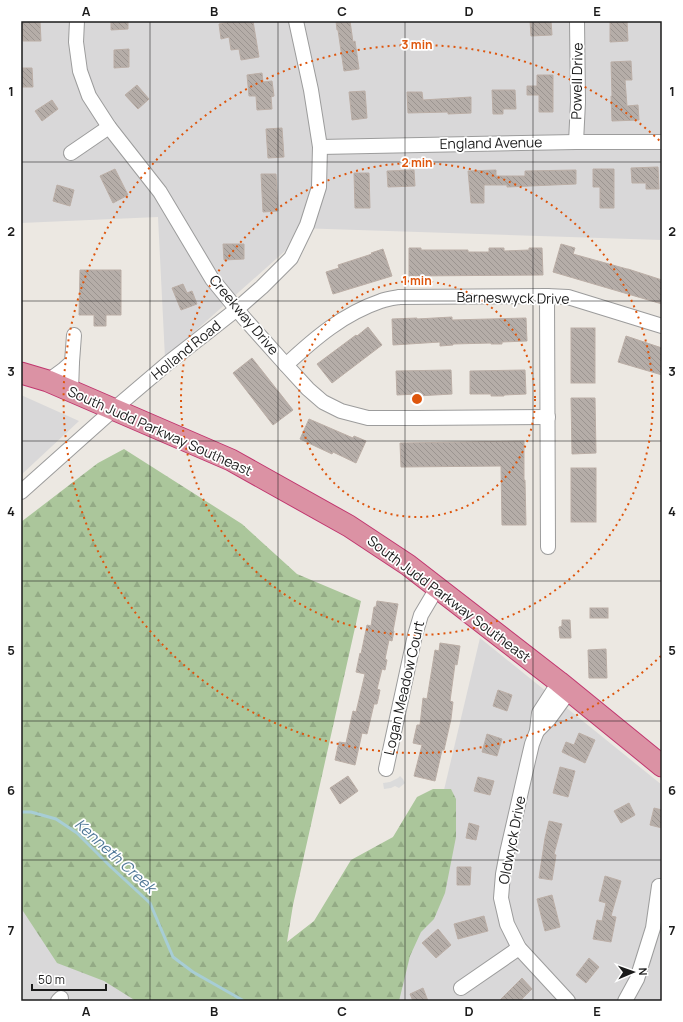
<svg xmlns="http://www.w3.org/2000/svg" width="683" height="1022" font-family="Manrope,sans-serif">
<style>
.residential{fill:#d9d8d9}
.forest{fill:url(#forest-firs)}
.parking{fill:#dbdbdb}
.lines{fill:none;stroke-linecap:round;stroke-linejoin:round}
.stream{stroke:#a7cdd5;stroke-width:3}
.building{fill:url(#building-back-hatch);stroke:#bbaea6}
.minor-casing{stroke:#9c9c9c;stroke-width:16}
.highway-casing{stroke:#c1376f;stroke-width:23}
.minor{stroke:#fff;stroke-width:14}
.highway{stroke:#db92a4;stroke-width:21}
.grid{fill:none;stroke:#1b1b1b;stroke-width:1;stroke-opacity:0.55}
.ring{fill:none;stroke:#de560d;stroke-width:2;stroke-dasharray:2 4}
.labels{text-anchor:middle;stroke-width:3.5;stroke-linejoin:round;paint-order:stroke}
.street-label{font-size:14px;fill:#1b1b1b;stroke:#fff}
.water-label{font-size:15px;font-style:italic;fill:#517998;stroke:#fff}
.centre{fill:#de560d;stroke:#fff;stroke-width:2}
.ring-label{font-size:12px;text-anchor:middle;font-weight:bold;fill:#de560d;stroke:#fff;stroke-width:3.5;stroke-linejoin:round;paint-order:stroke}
.neatline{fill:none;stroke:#1b1b1b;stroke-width:1.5}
.grid-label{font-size:13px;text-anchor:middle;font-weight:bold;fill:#1b1b1b}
</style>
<defs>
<pattern id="forest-firs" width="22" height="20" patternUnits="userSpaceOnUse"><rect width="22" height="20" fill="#abc69b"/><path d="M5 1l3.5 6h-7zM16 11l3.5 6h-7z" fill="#93aa85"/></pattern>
<pattern id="building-back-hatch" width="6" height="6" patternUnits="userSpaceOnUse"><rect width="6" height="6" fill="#b5ada8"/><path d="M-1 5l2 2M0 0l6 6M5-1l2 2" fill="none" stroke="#9b9490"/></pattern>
</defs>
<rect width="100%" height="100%" fill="#ece8e2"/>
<g class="residential">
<polygon points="21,21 662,21 662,240 297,228 292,238 285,251 165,358 158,217 21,223"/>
<polygon points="21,395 79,421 21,475"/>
<polygon points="480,638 662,785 662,1001 394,1001"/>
<polygon points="21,812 244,1001 21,1001"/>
</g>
<polygon class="forest" points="124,449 242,524 297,574 361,601 293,905 287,942 314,921 351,860 393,837 417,797 433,789 451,789 456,799 456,837 445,893 434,919 421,932 410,956 399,1001 136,1001 104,981 57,963 21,908 21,522 98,463"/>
<polygon class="parking" points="400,776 403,779 405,783 399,788 395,786 391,788 384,789 383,783 390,782 398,778"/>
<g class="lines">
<polyline class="stream" points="21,812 31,812 56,819 77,833 111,867 150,903 173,957 193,972 244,1001"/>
</g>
<g class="building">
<polygon points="22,21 40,21 41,41 23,41"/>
<polygon points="111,21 128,21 128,29 111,30"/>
<polygon points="235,21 253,21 259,57 241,60 239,49 231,50 229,37 221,39 219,24"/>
<polygon points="336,21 350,21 353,42 355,41 359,69 344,71 338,30 337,30"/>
<polygon points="530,21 551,21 552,35 531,36"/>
<polygon points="610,21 627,21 628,41 610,42"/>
<polygon points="129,49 129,67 114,68 114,50"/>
<polygon points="631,61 632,80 625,80 627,106 638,105 639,120 612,121 611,96 612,96 611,62"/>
<polygon points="21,68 32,68 33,87 21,87"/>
<polygon points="262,73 263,82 272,81 274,96 271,97 272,109 257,110 256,96 249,96 247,75"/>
<polygon points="537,75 553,75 553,112 539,112 539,95 527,95 527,86 537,86"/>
<polygon points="137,85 149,99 138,109 125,95"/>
<polygon points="492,90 515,90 516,109 503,109 503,114 493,114"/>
<polygon points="365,91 367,118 352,120 349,92"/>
<polygon points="407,92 422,92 423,100 471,97 471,113 448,114 448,112 408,113"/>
<polygon points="52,100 58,109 42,121 35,111"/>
<polygon points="282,128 284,157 268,158 266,129"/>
<polygon points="658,167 659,189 646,189 646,183 632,183 631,168"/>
<polygon points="115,169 128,195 113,203 100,176"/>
<polygon points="593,169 614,169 614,208 600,208 600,187 593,187"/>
<polygon points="414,170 415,186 388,187 387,171"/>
<polygon points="496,170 496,176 525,176 525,171 576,170 576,184 507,187 507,185 484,185 484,203 471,203 468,171"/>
<polygon points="354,173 369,173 370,208 355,208"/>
<polygon points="261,174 276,174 278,211 263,212"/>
<polygon points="57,185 74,190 70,206 53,201"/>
<polygon points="223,244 244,244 244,259 224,260"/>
<polygon points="561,244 575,248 573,254 627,269 628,269 662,280 662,304 553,272"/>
<polygon points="409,248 421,248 421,250 468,250 468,252 489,252 489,248 504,248 504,251 529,250 529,248 542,248 543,275 409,276"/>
<polygon points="383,249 392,276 333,294 326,272 339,268 338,265 372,254 371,253"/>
<polygon points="80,270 121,270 121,315 106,315 106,326 94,326 94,315 79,315"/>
<polygon points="183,284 187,293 192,291 197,304 181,310 172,288"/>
<polygon points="452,317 452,320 526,318 527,341 502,342 502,344 491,344 491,343 453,344 453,345 440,346 440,342 393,345 392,319 417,318 417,319"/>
<polygon points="368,327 382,345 332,383 317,364 356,335 357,336"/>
<rect x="571" y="328" width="24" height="55"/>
<polygon points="626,336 662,348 662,375 618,362"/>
<polygon points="252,358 293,410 273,425 233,373"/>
<polygon points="451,370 452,394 417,396 417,394 397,395 396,371"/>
<polygon points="525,370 526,394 504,395 504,396 491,396 491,394 470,394 470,371"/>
<polygon points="571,398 595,398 596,453 572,454"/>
<polygon points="309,419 353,438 354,436 366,441 356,463 333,452 332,454 300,439"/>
<polygon points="524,441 524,480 525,480 526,525 502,525 501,466 401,467 400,443"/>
<rect x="571" y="468" width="25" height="54"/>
<polygon points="377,601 398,604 393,631 394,631 392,641 389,640 385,659 387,660 385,670 382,669 377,689 380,690 377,704 374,704 367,734 362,733 355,765 335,760 339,742 346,743 353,711 356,712 365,674 356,672 360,653 361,654 367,625 371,626 374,607 376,607"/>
<rect x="590" y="608" width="18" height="10"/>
<polygon points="562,620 570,620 571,638 560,638 559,627 562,626"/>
<polygon points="440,643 460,646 457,665 455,664 450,701 453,702 451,719 444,750 442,750 435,781 414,776 422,745 413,743 417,725 420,725 423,698 427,699 435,650 439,651"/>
<polygon points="606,649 607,678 589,678 588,650"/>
<polygon points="498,690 512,695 507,711 493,706"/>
<polygon points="579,733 595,740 585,763 562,752 566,742 574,745"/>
<polygon points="487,734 502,739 497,756 482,752"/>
<polygon points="560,767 575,771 568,797 553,793"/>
<polygon points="348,776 358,791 340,804 330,788"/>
<polygon points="478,777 494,781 490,795 474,791"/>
<polygon points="629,803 635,815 621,823 614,811"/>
<polygon points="654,808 662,810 662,828 650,825"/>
<polygon points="549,821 562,824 554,854 556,855 552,880 539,878 545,838"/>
<polygon points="469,823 479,826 476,840 466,838"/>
<polygon points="457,867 471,867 470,885 457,885"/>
<polygon points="605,876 621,881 611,916 616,917 611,942 593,939 597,920 602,921 606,903 599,901"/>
<polygon points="552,895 560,927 545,931 537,899"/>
<polygon points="484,916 488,931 458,939 454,924"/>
<polygon points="438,929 451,945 436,958 422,943"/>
<polygon points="589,958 599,967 586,983 576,975"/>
<polygon points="522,978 532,989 520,1001 499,1001"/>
<polygon points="423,988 428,1001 413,1001 410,994"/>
</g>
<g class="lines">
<defs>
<g id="minor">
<polyline points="77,21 76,42 80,71 89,96 109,127 160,192 212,279 244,318 286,365 308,389 323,402 341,411 368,418 418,418 548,417"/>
<polyline points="576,142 578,102 577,21"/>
<polyline points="320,147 576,142 662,142"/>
<polyline points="71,153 109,127"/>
<polyline points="547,296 548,547"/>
<path d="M286 365C315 338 343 314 381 301 386 299 393 298 399 297L547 296 568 297 662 326"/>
<polyline points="48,381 63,370 72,362"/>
<polyline points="71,391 72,362 74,335"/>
<polyline points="21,492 114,409 168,363 237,309 262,287 291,258 307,225 319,187 320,147 311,90 296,21"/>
<polyline points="559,682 539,713 537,731 532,744 528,761 507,853 503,874 501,898 507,924 519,948 568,1001"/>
<polyline points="537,731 549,719 570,690"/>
<polyline points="386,769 415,635 421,615 437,588"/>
<polyline points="461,988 519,948"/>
<polyline points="58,1001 61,998"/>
<polyline points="625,1001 637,979 653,928 659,886"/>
</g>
<polyline id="highway" points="21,373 48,381 231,460 349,526 408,565 559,682 662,766"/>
</defs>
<use href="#minor" class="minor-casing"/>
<use href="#highway" class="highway-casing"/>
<use href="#minor" class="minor"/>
<use href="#highway" class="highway"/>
</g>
<path class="grid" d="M150 21V1001M278 21V1001M405 21V1001M533 21V1001M21 162H662M21 301H662M21 441H662M21 581H662M21 721H662M21 860H662"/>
<g class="ring">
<circle cx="417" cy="399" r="118"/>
<circle cx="417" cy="399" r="236"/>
<path d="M661 656A354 354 0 1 1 661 142"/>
</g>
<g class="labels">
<g class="street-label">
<text transform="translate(577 81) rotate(-89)" y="5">Powell Drive</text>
<text transform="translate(491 143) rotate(-1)" y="5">England Avenue</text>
<text transform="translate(513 298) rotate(1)" y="5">Barneswyck Drive</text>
<text transform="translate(244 315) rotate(50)" y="5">Creekway Drive</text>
<text transform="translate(186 350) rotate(-39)" y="5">Holland Road</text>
<text transform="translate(160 431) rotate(24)" y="5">South Judd Parkway Southeast</text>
<text transform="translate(449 599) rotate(37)" y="5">South Judd Parkway Southeast</text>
<text transform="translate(404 688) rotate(-77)" y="5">Logan Meadow Court</text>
<text transform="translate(512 840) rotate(-79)" y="5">Oldwyck Drive</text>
</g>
<g class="water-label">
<text transform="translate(115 856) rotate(42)" y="5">Kenneth Creek</text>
</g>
</g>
<circle cx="417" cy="399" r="6" class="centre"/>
<g class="ring-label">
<text x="417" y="49">3 min</text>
<text x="417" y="167">2 min</text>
<text x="417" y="285">1 min</text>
</g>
<rect width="683" height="1022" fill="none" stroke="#ffffff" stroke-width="44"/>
<g transform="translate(633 972) rotate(88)" stroke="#ffffff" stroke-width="3" paint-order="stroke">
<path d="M0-3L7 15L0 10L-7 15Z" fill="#1b1b1b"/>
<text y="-6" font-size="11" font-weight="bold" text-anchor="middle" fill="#1b1b1b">N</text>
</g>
<path d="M32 984v6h74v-6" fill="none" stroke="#1b1b1b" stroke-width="2"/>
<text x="38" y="984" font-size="12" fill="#1b1b1b" stroke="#ffffff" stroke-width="3" paint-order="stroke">50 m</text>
<rect x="22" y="22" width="639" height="978" class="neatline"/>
<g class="grid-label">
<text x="86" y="16">A</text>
<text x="214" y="16">B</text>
<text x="342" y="16">C</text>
<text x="469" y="16">D</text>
<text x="597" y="16">E</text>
<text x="11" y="96">1</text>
<text x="672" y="96">1</text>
<text x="11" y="236">2</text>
<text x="672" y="236">2</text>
<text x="11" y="376">3</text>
<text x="672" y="376">3</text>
<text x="11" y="516">4</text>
<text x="672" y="516">4</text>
<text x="11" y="655">5</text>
<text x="672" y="655">5</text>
<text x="11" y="795">6</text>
<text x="672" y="795">6</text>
<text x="11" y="935">7</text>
<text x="672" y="935">7</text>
<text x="86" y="1016">A</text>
<text x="214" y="1016">B</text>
<text x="342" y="1016">C</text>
<text x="469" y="1016">D</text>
<text x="597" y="1016">E</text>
</g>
</svg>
